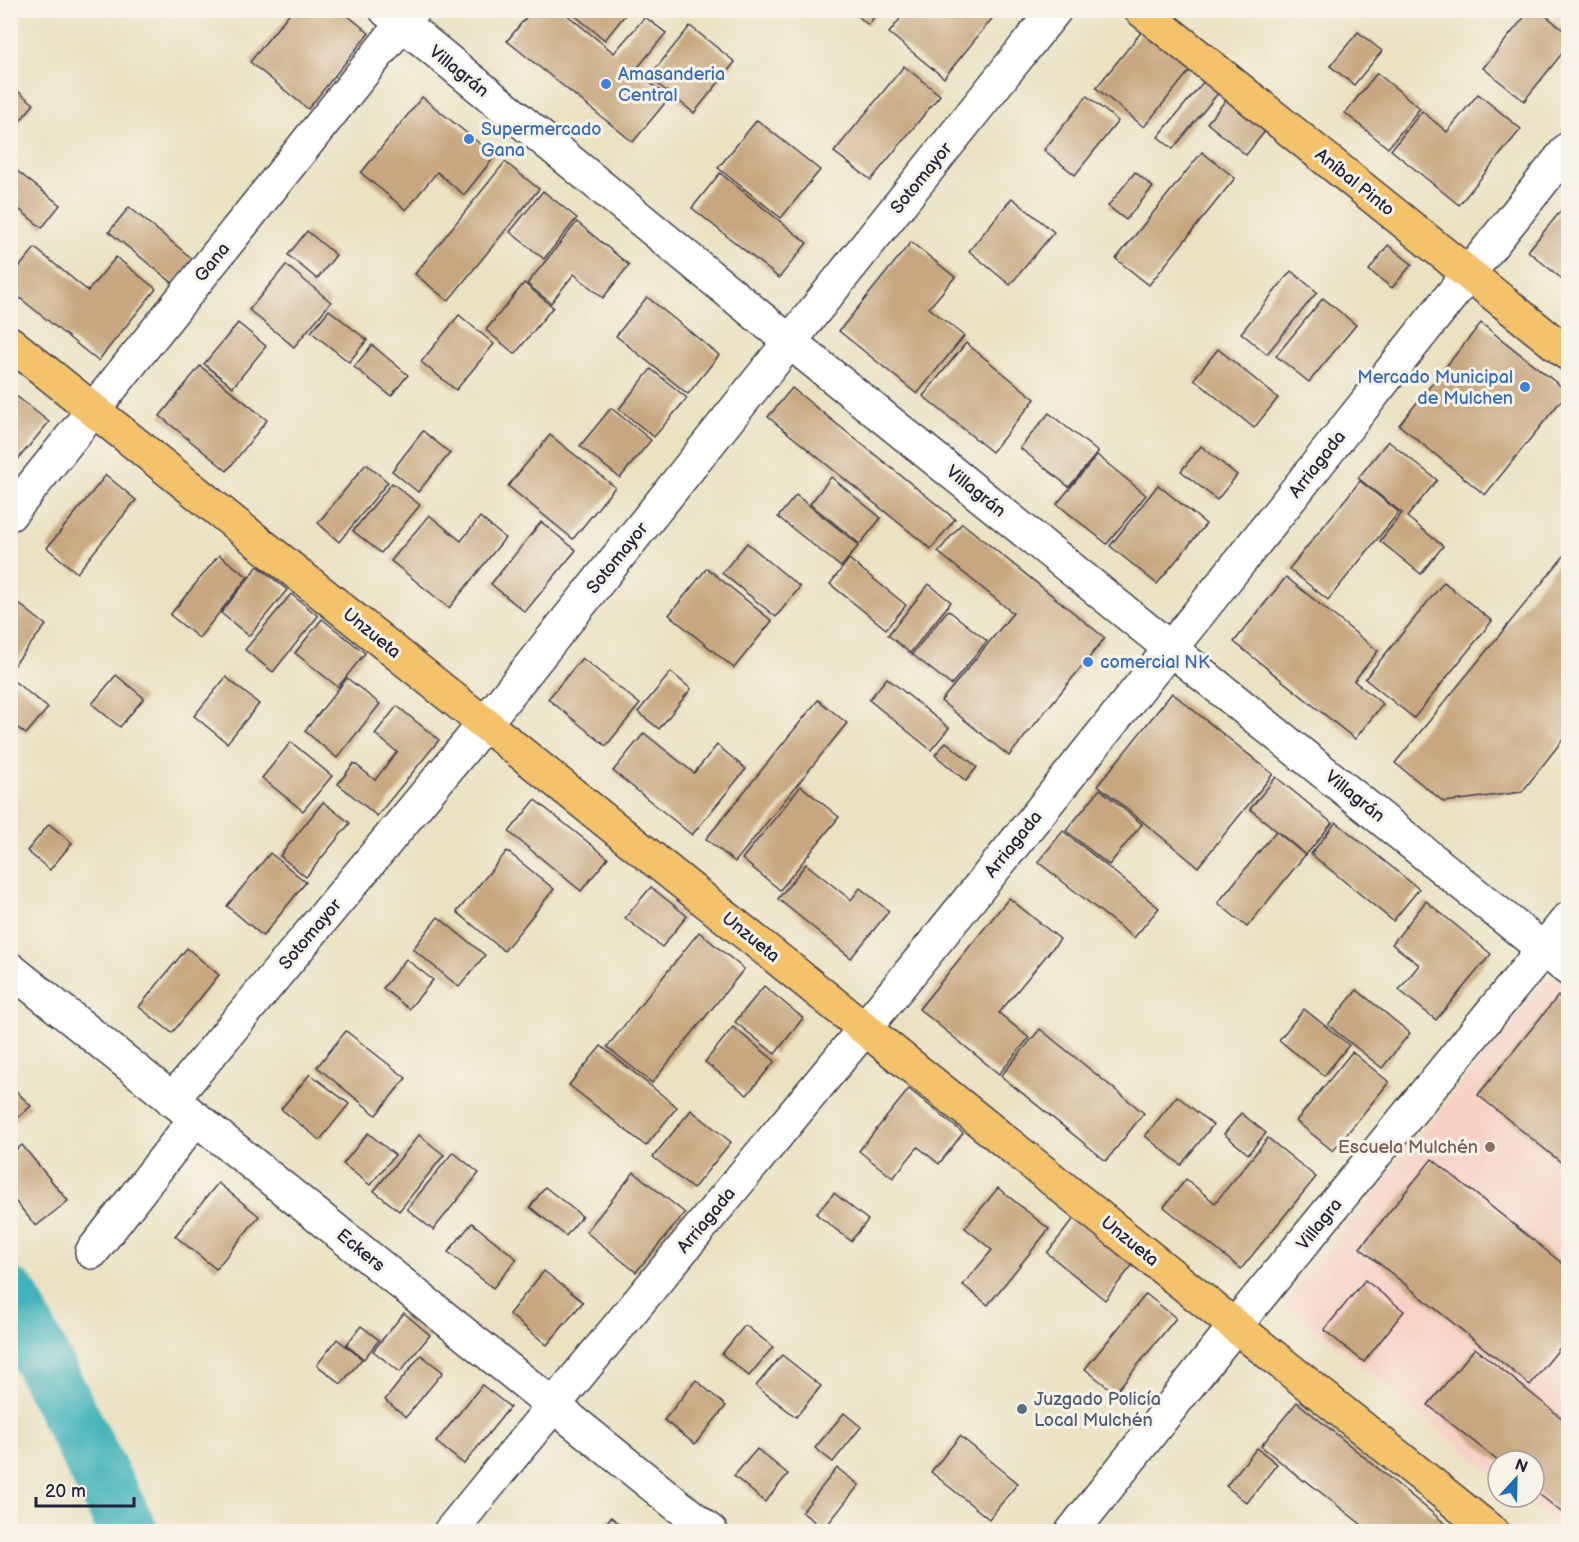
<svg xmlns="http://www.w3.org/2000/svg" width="1579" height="1542" font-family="'Balsamiq Sans',sans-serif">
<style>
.built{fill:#f7d1c6}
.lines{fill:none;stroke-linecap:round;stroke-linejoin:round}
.river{stroke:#43b3ba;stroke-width:58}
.building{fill:#c7a77f}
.minor-casing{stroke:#403f4f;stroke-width:36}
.major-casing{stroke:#403f4f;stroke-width:36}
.minor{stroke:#fff;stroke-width:33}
.major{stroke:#f3c26a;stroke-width:33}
.shop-dot{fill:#3f7fe0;stroke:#f7f3e8;stroke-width:2}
.education-dot{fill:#8d6e63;stroke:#f7f3e8;stroke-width:2}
.service-dot{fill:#5c6f8a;stroke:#f7f3e8;stroke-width:2}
.labels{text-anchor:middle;stroke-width:6;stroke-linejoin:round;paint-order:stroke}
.street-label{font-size:18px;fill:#22223b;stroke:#f7f3e8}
.shop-label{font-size:18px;fill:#366cbe;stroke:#f7f3e8;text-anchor:start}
.education-label{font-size:18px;fill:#785e54;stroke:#f7f3e8;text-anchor:end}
.service-label{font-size:18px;fill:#4e5e75;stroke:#f7f3e8;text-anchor:start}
</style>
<rect width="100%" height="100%" fill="#f7f3e8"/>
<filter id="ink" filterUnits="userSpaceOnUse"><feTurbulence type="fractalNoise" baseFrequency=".0167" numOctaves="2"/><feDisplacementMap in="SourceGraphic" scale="12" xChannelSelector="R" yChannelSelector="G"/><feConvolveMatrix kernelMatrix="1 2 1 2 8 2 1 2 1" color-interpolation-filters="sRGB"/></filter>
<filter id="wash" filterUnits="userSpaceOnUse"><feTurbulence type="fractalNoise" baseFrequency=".008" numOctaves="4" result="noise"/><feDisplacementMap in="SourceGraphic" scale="24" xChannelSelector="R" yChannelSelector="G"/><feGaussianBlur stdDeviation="1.35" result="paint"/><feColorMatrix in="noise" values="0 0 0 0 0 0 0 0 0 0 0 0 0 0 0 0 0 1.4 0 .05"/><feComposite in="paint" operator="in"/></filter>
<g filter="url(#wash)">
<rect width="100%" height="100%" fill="#ebe2c2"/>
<polygon class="built" points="1550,975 1568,990 1568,1531 1563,1531 1521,1497 1534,1497 1534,1461 1498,1461 1498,1478 1285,1304"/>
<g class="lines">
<polyline class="river" points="10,1297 129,1532"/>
</g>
<g id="blocks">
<g class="building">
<polygon points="292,10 341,10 369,33 308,109 250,62"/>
<polygon points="532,10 561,10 614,53 645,17 666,33 635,71 669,98 633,142 507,41"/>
<polygon points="568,10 629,10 605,40"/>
<polygon points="851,10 880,10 868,25"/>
<polygon points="907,10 999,10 944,78 889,33"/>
<polygon points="1530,10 1539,10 1568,34 1568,46 1524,101 1483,68"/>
<polygon points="1147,25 1195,64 1144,127 1096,88"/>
<polygon points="690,26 735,62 694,113 649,77"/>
<polygon points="1358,32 1382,51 1354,85 1330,66"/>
<polygon points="904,66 940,95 871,180 834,152"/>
<polygon points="1377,73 1420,108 1388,148 1345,113"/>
<polygon points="1209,75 1223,87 1173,149 1158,137"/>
<polygon points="10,85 34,104 10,133"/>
<polygon points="1231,94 1270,125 1246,155 1207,123"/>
<polygon points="1478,94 1521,129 1459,205 1391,150 1422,111 1447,132"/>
<polygon points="1087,96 1118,121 1075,175 1044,150"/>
<polygon points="422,97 495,156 464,195 437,172 406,210 361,173"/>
<polygon points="757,120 820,170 781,218 718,168"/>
<polygon points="1202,152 1235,178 1149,285 1116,259"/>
<polygon points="505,162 539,189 448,301 415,274"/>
<polygon points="12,167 60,205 42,228 10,202 10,169"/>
<polygon points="1135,172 1153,187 1126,220 1108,206"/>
<polygon points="720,173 807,243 779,278 692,208"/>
<polygon points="543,191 577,218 544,259 510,232"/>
<polygon points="1012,198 1054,232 1010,285 969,251"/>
<polygon points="1568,202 1568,284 1528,251"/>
<polygon points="129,207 194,260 174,284 109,232"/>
<polygon points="577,222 629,265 603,298 574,274 551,303 527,284"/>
<polygon points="307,231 336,255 317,279 288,255"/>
<polygon points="911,242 955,277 929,308 964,336 917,394 839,331"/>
<polygon points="1388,245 1412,264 1392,288 1369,270"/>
<polygon points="35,248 88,291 116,257 156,289 98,361 10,290 10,278"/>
<polygon points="286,265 331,302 294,347 249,310"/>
<polygon points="1291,271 1317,292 1267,354 1241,333"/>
<polygon points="524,283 553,307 515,354 486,330"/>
<polygon points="647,297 719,355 688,394 616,336"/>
<polygon points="1323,298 1356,325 1309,382 1276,356"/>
<polygon points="329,310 367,340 349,362 311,332"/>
<polygon points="459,315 494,344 456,390 421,362"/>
<polygon points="238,323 266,346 233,387 204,364"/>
<polygon points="1481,323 1568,392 1485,495 1399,425"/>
<polygon points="966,343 1035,399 992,452 923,396"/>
<polygon points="372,345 408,375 391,396 354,367"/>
<polygon points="1218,349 1278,398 1254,428 1194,379"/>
<polygon points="200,366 267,420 227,471 160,416"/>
<polygon points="651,369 687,398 654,437 619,409"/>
<polygon points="792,388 955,519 931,549 768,417"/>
<polygon points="10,391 49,422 14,464 10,461"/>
<polygon points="611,408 651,440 620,478 580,446"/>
<polygon points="1049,413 1098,452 1069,487 1020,448"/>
<polygon points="423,431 450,453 418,492 392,471"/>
<polygon points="550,435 615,487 573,539 508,486"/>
<polygon points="1388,441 1437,480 1407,517 1443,546 1421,574 1380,541 1402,513 1358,478"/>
<polygon points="1201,446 1237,475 1217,500 1181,471"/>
<polygon points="1097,455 1146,495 1107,544 1057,504"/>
<polygon points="366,464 388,482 339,542 318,523"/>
<polygon points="106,475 136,500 77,573 47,548"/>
<polygon points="831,477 881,518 860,544 810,504"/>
<polygon points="1360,481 1399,512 1328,600 1289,569"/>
<polygon points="392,483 420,505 381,553 353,531"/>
<polygon points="1158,485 1206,524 1157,584 1110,546"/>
<polygon points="796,495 859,545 841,567 778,517"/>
<polygon points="429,515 461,541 480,517 505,538 449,608 391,561"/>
<polygon points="541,522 576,550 525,612 491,584"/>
<polygon points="962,523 1105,638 1009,756 941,701 1013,613 938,552"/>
<polygon points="747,543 800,587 776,617 722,573"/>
<polygon points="1568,551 1568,733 1522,792 1444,802 1395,763"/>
<polygon points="219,555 248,577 199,638 170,615"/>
<polygon points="849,559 906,605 886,629 830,584"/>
<polygon points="258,566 287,590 249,636 221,613"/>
<polygon points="707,568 772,621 734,668 669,615"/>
<polygon points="1286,577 1378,651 1354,681 1383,704 1355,739 1234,642"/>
<polygon points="1444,582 1492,621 1414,718 1365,679"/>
<polygon points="929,584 951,602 910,653 888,635"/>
<polygon points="291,594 318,616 273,672 245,650"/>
<polygon points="13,599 46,625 14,665 10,662 10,602"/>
<polygon points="948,610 987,641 951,685 912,654"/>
<polygon points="322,619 365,653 338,687 295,653"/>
<polygon points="582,658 640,704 606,746 548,699"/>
<polygon points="671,672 691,689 659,729 638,712"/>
<polygon points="116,675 144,698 120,727 92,704"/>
<polygon points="226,677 259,704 227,743 194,716"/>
<polygon points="10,678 48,708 26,734 10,722"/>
<polygon points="347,678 380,704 337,758 305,731"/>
<polygon points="887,678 949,728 931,750 869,700"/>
<polygon points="1172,693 1273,774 1198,867 1098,785"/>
<polygon points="818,700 847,723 735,862 706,839"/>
<polygon points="397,706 439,740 377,816 338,784 354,763 375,780 397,752 375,734"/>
<polygon points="644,733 694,773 717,745 746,769 692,835 613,771"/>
<polygon points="291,742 332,776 303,811 262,778"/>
<polygon points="946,742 977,767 966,781 935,755"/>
<polygon points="1276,777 1332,823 1306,855 1250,809"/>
<polygon points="801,786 839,817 780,890 742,859"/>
<polygon points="1100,789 1142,824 1109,865 1066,831"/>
<polygon points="535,800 608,858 581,891 509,832"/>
<polygon points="323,802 350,823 306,877 280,856"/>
<polygon points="1336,822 1419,889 1393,921 1311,854"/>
<polygon points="49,824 72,843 50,870 27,851"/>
<polygon points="1063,831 1159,908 1134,938 1038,862"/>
<polygon points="1276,831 1305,855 1247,927 1218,903"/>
<polygon points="507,851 554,889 504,951 457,912"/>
<polygon points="270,853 306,882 263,936 227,906"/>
<polygon points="806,864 851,900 860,888 889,911 851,958 778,899"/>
<polygon points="651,887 687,916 662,947 625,918"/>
<polygon points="1009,898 1060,939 999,1013 1029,1038 999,1074 919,1009"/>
<polygon points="1426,901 1491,954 1436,1020 1399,990 1419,965 1392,944"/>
<polygon points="438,917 485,955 459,987 413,949"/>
<polygon points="699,932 744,969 652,1083 607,1047"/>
<polygon points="187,948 219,975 172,1033 139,1007"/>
<polygon points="406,959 433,980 409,1009 383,988"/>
<polygon points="764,986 803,1018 775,1054 735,1022"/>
<polygon points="1357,990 1410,1033 1382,1068 1328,1025"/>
<polygon points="1558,996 1568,1004 1568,1168 1478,1095"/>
<polygon points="1304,1009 1349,1045 1324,1076 1279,1040"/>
<polygon points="733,1027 775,1061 747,1095 705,1062"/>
<polygon points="1040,1029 1144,1113 1106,1161 1001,1076"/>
<polygon points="346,1031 406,1078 376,1115 317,1067"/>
<polygon points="601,1046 677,1107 646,1146 569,1085"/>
<polygon points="1352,1052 1389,1082 1333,1151 1296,1121"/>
<polygon points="310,1074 349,1104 320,1140 281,1109"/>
<polygon points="10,1085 31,1106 10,1125"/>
<polygon points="909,1089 963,1133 939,1164 918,1147 893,1178 859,1151"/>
<polygon points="1177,1096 1213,1125 1181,1165 1145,1136"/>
<polygon points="691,1110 731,1142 693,1189 653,1157"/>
<polygon points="1241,1113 1266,1133 1248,1154 1224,1134"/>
<polygon points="368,1133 395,1155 370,1185 343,1164"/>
<polygon points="419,1135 444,1155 399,1211 374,1191"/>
<polygon points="1268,1138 1316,1177 1241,1269 1164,1207 1186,1179 1215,1203"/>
<polygon points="22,1145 68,1201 36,1226 10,1195 10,1155"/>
<polygon points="453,1152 479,1173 433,1230 407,1209"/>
<polygon points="1432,1159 1568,1268 1568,1338 1530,1385 1360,1248"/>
<polygon points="634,1172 685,1213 636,1272 586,1232"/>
<polygon points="218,1183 259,1216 216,1269 175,1236"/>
<polygon points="545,1187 582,1216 566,1236 530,1207"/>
<polygon points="998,1188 1049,1229 988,1305 963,1285 992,1250 965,1228"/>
<polygon points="834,1193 868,1220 851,1241 816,1214"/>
<polygon points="1076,1216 1134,1263 1105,1300 1047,1253"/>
<polygon points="472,1223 517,1259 493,1288 448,1252"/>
<polygon points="544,1271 583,1302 547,1345 509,1314"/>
<polygon points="1365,1280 1404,1311 1364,1362 1324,1330"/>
<polygon points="1146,1294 1176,1318 1115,1393 1085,1369"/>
<polygon points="404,1313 430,1335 400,1372 373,1351"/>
<polygon points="745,1325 773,1347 749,1376 722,1354"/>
<polygon points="361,1326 379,1340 364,1359 346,1345"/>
<polygon points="337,1339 362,1359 341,1384 317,1365"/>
<polygon points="1475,1348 1568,1423 1568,1512 1565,1515 1534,1490 1534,1461 1498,1461 1428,1405"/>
<polygon points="421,1355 443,1372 406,1417 385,1400"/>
<polygon points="782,1355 821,1386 796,1417 756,1386"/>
<polygon points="696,1380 726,1406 695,1444 664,1420"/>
<polygon points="482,1385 510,1407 464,1464 436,1442"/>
<polygon points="1297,1402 1453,1530 1452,1532 1371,1532 1305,1480 1304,1481 1261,1446"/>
<polygon points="844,1413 861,1427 833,1462 815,1448"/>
<polygon points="960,1436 1018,1483 989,1519 931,1472"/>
<polygon points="1257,1448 1277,1464 1247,1503 1226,1486"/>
<polygon points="757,1449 788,1474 765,1502 734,1476"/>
<polygon points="837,1468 859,1485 824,1529 802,1512"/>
<polygon points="611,1517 629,1532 599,1532"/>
</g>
</g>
</g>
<g filter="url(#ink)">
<use href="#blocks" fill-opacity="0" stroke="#403f4f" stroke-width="1.5"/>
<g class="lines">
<defs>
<g id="minor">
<polyline points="386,10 790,342 1568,969"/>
<polyline points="10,514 413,10"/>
<polyline points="10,969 711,1532"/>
<polyline points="172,1100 485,723 1055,10"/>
<polyline points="92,1252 196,1118"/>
<path d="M450 1532C587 1363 727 1196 865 1028 1102 738 1334 442 1568 149"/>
<polyline points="1072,1532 1235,1326 1568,919"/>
</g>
<g id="major">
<polyline points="1141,10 1568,354"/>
<polyline points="10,343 1492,1532"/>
</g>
</defs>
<use href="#minor" class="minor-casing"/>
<use href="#major" class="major-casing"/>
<use href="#minor" class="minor"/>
<use href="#major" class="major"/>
</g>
</g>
<g class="shop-dot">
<circle cx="606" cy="84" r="6"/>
<circle cx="469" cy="139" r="6"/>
<circle cx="1525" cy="387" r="6"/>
<circle cx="1088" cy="662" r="6"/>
</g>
<circle class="education-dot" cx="1490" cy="1147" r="6"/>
<circle class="service-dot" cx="1022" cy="1409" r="6"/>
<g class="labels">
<g class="street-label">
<text transform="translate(459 71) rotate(39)" y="6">Villagrán</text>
<text transform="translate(921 178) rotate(-51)" y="6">Sotomayor</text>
<text transform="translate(1355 182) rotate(39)" y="6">Aníbal Pinto</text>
<text transform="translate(212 262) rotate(-51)" y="6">Gana</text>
<text transform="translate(1317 464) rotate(-52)" y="6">Arriagada</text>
<text transform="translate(976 491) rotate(39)" y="6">Villagrán</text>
<text transform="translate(617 558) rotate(-51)" y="6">Sotomayor</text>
<text transform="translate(372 633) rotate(39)" y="6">Unzueta</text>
<text transform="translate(1355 796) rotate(39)" y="6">Villagrán</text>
<text transform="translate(1013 844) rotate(-51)" y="6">Arriagada</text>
<text transform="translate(310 934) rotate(-50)" y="6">Sotomayor</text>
<text transform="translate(751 937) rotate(39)" y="6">Unzueta</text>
<text transform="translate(706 1220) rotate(-50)" y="6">Arriagada</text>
<text transform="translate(1319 1224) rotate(-51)" y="6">Villagra</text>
<text transform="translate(1130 1241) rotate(39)" y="6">Unzueta</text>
<text transform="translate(361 1250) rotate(39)" y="6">Eckers</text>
</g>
<g class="shop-label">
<text x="618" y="80">Amasanderia<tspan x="618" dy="21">Central</tspan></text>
<text x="481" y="135">Supermercado<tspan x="481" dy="21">Gana</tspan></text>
<text x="1513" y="383" text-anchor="end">Mercado Municipal<tspan x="1513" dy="21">de Mulchen</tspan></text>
<text x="1100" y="668">comercial NK</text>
</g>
<g class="education-label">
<text x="1478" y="1153">Escuela Mulchén</text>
</g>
<g class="service-label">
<text x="1034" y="1405">Juzgado Policía<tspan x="1034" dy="21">Local Mulchén</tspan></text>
</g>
</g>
<rect width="1579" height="1542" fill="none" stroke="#f7f3e8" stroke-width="36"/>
<g transform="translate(1516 1479) rotate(22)"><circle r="28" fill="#f7f3e8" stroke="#a29fa3" stroke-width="1.5"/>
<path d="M0-4.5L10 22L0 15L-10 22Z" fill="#1f6fb2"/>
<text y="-9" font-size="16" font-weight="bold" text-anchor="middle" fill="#22223b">N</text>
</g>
<path d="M36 1497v9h98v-9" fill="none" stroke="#22223b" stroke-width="3"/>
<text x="45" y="1497" font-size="18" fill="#22223b" stroke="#f7f3e8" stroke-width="4.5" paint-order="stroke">20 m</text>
</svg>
